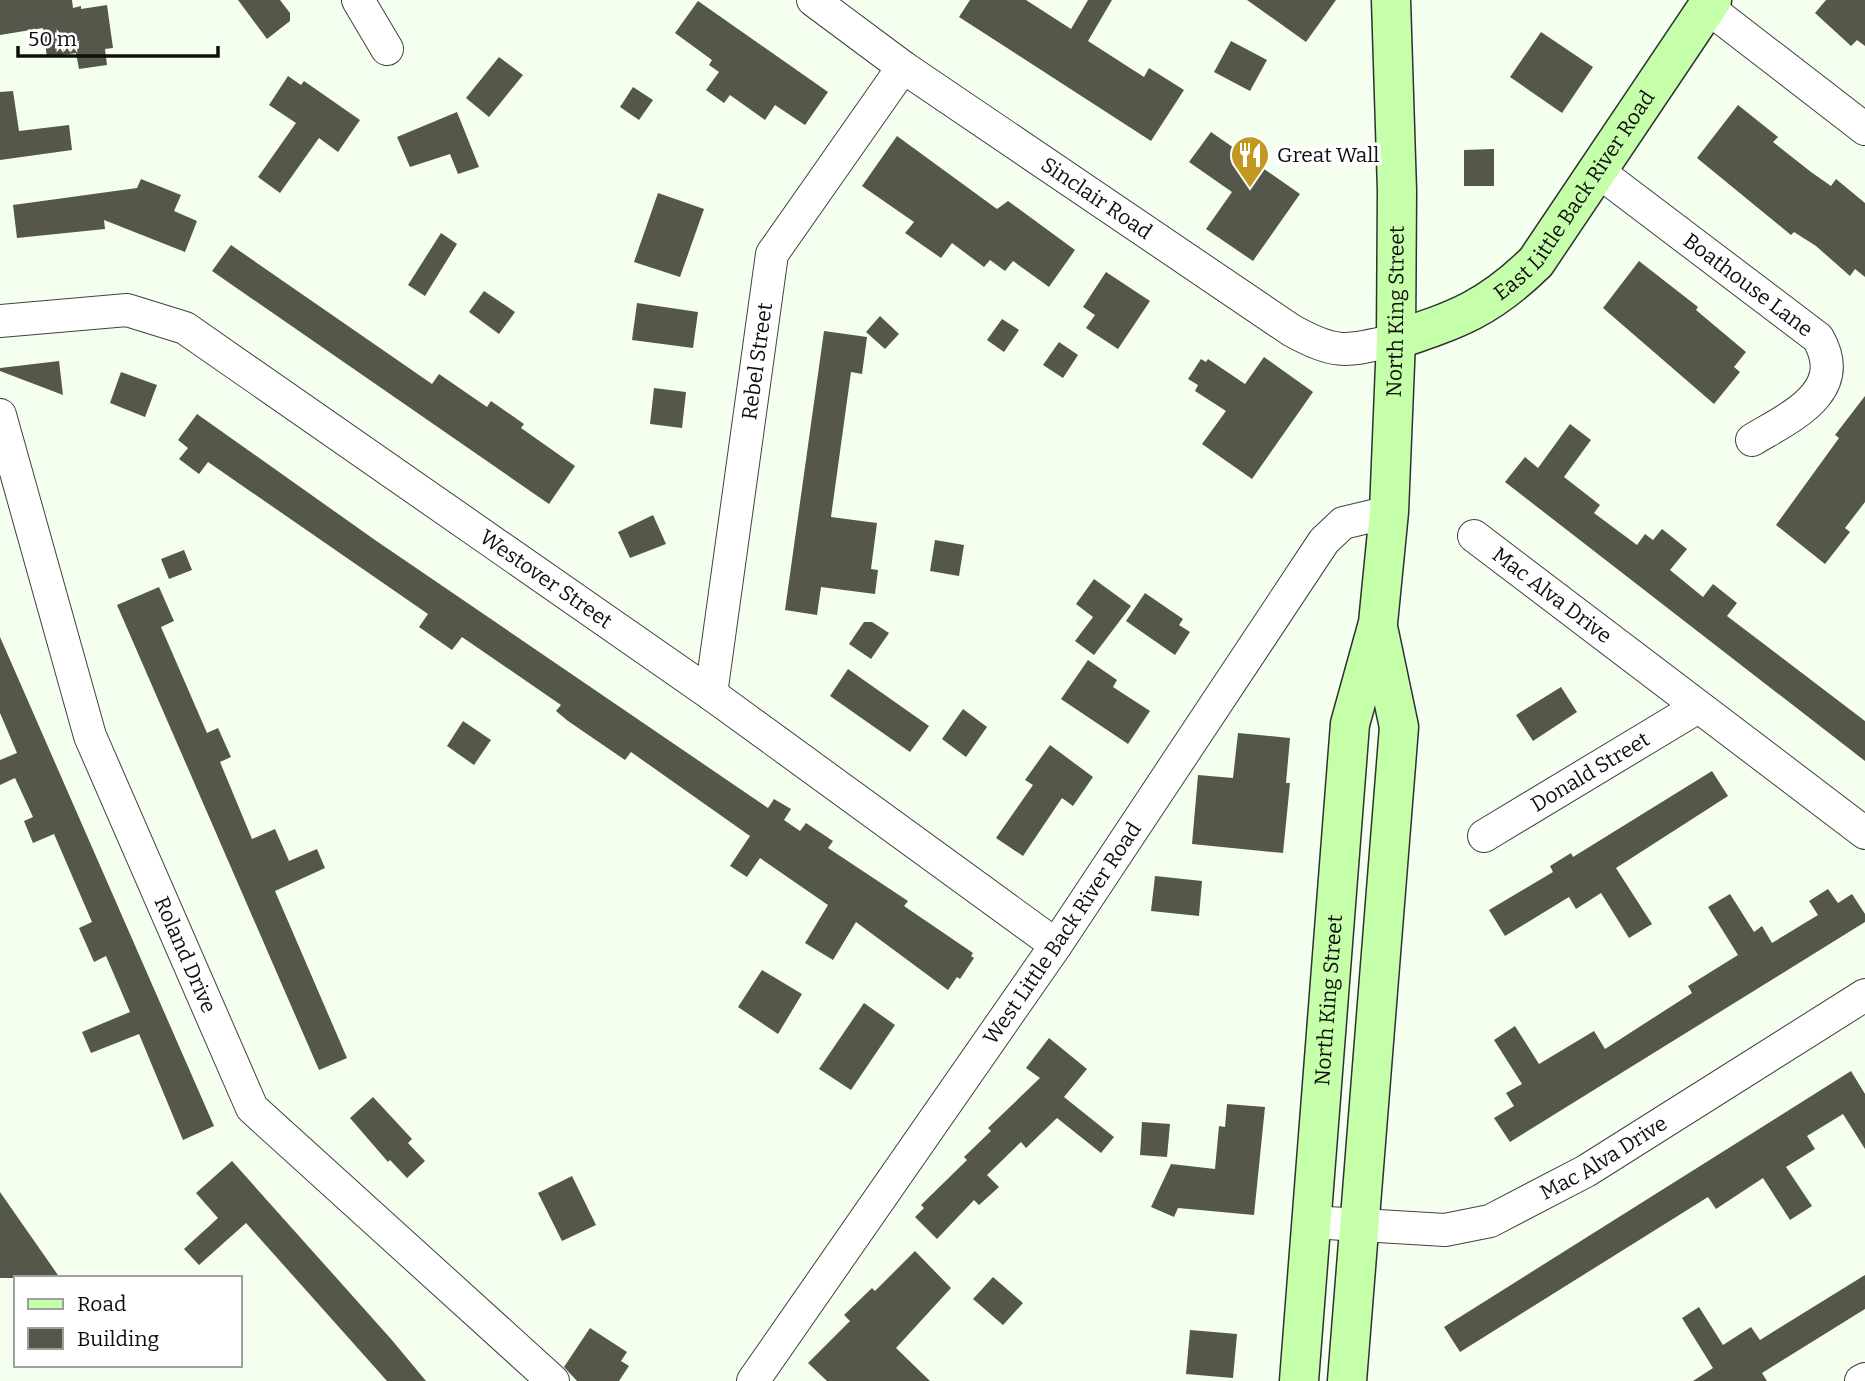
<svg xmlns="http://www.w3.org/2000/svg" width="1865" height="1381" font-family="Bitter,serif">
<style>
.building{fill:#55574a}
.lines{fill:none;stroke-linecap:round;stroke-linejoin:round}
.street-casing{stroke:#414141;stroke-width:34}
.secondary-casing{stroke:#303030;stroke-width:41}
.street{stroke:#fff;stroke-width:32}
.secondary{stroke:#c6ffaa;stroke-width:38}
.labels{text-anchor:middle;stroke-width:7;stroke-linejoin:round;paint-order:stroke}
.poi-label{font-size:21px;fill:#0e0e0e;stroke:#fff;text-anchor:start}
.street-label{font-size:21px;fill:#0e0e0e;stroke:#fff}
</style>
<rect width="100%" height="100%" fill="#f5ffef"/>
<g class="building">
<polygon points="0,0 72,0 73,8 81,6 81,9 107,5 113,48 105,49 107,65 79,69 76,53 47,57 43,28 0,35"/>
<polygon points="238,0 280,0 290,13 290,21 267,39"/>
<polygon points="970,0 1026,0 1071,29 1088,0 1112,0 1088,41 1144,77 1149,68 1184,90 1151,141 959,17"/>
<polygon points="1247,0 1336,0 1306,42"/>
<polygon points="1826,0 1865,0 1865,46 1857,40 1851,46 1815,13"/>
<polygon points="698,1 828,92 805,125 775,105 765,120 730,95 724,103 706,90 719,72 709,65 712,60 675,33"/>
<polygon points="1541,32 1593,67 1562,113 1510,77"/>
<polygon points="1231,41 1267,60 1250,91 1214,72"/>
<polygon points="499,57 523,75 489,117 466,98"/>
<polygon points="288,76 301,85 304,81 360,120 338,152 319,138 280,193 258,177 296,123 269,105"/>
<polygon points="633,87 653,100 639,120 620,107"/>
<polygon points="13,91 19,131 69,125 72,150 0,160 0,92"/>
<polygon points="1738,105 1778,137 1773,142 1811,172 1831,186 1836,179 1865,203 1865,277 1855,269 1850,276 1816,246 1794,232 1791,235 1697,158"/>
<polygon points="457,112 479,167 458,174 450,154 410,167 397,137"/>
<polygon points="1211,132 1300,194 1253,261 1206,229 1232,192 1189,162"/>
<polygon points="897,136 997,209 1008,201 1075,250 1049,287 1013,261 1005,271 990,260 984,267 952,243 941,258 905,233 914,222 862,186"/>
<polygon points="1494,149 1494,186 1464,186 1464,150"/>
<polygon points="141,179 181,195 174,211 197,221 185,252 104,220 105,229 17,238 13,205 137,188"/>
<polygon points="658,193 704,209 680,277 634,262"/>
<polygon points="441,233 457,244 425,296 408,285"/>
<polygon points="231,245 432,384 439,374 487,407 491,401 524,424 521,428 575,466 549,504 212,271"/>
<polygon points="1639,261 1698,307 1696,310 1746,352 1734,367 1740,372 1714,404 1603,308"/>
<polygon points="1106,272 1150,301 1118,349 1086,328 1095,315 1083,307"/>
<polygon points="484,291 515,312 499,334 469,312"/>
<polygon points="637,303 698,312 693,348 632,340"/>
<polygon points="880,316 899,334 885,349 866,332"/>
<polygon points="1002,319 1019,330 1004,352 987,340"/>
<polygon points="824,331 867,337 862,374 851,372 831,517 877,523 871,569 878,570 875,594 821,587 817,615 785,610"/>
<polygon points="1059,342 1078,355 1063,378 1043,365"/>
<polygon points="1264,357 1313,392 1252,479 1202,444 1226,411 1195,391 1198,385 1188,379 1201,359 1206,362 1208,359 1245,384"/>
<polygon points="59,361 63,395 0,371 0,368"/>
<polygon points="121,372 157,385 145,417 110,403"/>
<polygon points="654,388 686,392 682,428 650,424"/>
<polygon points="1865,396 1865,502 1845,528 1850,532 1825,564 1776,525 1839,438 1835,435"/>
<polygon points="197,414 375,540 768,808 774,799 791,809 784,820 800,831 806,823 833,841 828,848 908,901 904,906 973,953 971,956 974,958 960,979 957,977 948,990 856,922 833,960 805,943 828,905 760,858 747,877 730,866 750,836 631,752 625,760 568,721 556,711 561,705 462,637 452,650 419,627 428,614 208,462 199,474 179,459 188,448 178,440"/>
<polygon points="1570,424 1591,440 1564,477 1600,505 1594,513 1637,545 1645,534 1653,540 1662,529 1687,549 1670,570 1703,597 1713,584 1737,603 1727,616 1865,721 1865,761 1505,482 1525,457 1538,468"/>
<polygon points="653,515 666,544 630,558 618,532"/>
<polygon points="935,540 964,545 959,576 930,571"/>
<polygon points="184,550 192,570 169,579 161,559"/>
<polygon points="1094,579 1131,606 1094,655 1075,641 1093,617 1076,604"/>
<polygon points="159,587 174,621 161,627 207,733 218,728 231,757 220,762 252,839 275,829 289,861 317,849 325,868 275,891 347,1058 319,1070 117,605"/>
<polygon points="1145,593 1183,619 1179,625 1190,632 1175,655 1126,621"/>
<polygon points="864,622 872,622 889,633 871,659 849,644"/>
<polygon points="0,637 214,1126 183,1140 139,1034 91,1053 82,1032 130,1012 106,956 94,962 79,928 92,922 54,834 33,843 24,821 33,817 15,778 0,785 0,760 17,753 0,713"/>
<polygon points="1088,660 1117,680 1113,687 1150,711 1128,744 1061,699"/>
<polygon points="848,669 929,726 910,752 830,696"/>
<polygon points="1561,687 1577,712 1533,741 1516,715"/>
<polygon points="963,709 987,727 966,757 942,739"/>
<polygon points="463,721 491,740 474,765 447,746"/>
<polygon points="1238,733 1290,738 1286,783 1290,783 1283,853 1192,844 1198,775 1233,778"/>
<polygon points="1050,745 1093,777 1073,806 1062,798 1023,856 996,838 1033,785 1025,780"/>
<polygon points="1712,771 1728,796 1616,868 1652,924 1629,938 1601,893 1576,909 1569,897 1505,936 1489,910 1553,872 1550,866 1571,853 1573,857"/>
<polygon points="1155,876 1202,881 1199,916 1151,911"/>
<polygon points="1828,889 1838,903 1852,894 1865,914 1865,922 1510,1142 1494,1118 1514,1106 1506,1093 1522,1084 1494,1040 1515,1026 1539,1064 1594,1031 1605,1049 1692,993 1688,986 1738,955 1708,907 1730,894 1754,932 1762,926 1772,943 1818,915 1809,901"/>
<polygon points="762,970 802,994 778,1034 738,1007"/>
<polygon points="864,1003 895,1025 851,1090 819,1069"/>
<polygon points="1049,1038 1087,1069 1064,1097 1114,1137 1101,1153 1057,1118 1026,1148 1021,1142 987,1175 999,1187 979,1205 974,1200 937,1239 915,1217 924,1208 921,1205 967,1160 964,1157 991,1131 988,1128 1040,1078 1026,1068"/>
<polygon points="1851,1071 1865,1094 1865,1149 1843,1114 1807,1136 1815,1149 1786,1167 1812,1206 1790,1220 1763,1178 1716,1209 1708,1197 1460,1352 1444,1327"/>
<polygon points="373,1097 412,1139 408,1143 425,1161 407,1178 390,1160 388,1162 350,1118"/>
<polygon points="1227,1104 1265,1107 1254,1215 1178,1208 1174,1217 1151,1207 1171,1164 1215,1169 1219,1126 1225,1127"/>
<polygon points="1142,1122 1170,1124 1167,1157 1140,1155"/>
<polygon points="232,1161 391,1339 426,1381 387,1381 246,1223 199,1265 184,1249 218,1218 196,1193"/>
<polygon points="572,1176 596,1225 562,1241 538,1193"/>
<polygon points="0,1192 60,1278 0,1278"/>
<polygon points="915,1251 951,1288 896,1348 930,1381 827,1381 808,1363 850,1321 844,1315 872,1288 875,1291"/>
<polygon points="1865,1275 1865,1309 1762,1373 1767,1381 1693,1381 1713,1368 1682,1318 1699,1307 1723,1345 1751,1327 1760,1340"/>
<polygon points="993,1277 1023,1303 1003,1325 973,1299"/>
<polygon points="590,1328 627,1352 621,1361 629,1366 619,1381 577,1381 564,1367"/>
<polygon points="1190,1330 1237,1334 1233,1378 1186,1374"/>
</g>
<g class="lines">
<defs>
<g id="street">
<polyline points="358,0 387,49"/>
<path id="s1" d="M813 0 903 67 1291 330C1337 356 1347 351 1396 340"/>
<polyline points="1707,7 1865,129"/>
<path id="s2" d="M1599 172 1818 338C1849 392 1790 417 1752 440"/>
<path id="s3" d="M0 321 127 310 185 328 711 694 1056 945"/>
<path id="s4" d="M0 415 90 736 252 1108 553 1381"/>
<path id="s5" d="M1474 536 1865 833"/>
<path id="s6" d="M711 694 772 254 903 67"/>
<path id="s7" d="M1484 836 1698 707"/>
<path id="s8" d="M1311 1222 1445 1230 1490 1221 1586 1171 1865 995"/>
<path id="s9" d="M753 1381 1056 945 1324 541 1343 523 1389 512"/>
<polyline points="1861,1381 1865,1379"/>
</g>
<g id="secondary">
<path id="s10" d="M1396 340C1458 319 1488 309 1536 262L1712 0"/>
<path id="s11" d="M1299 1381 1350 724 1378 623 1389 512 1396 340 1397 191 1391 0"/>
<polyline points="1347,1381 1399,727 1379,632"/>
</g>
</defs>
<use href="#street" class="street-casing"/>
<use href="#secondary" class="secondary-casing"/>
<use href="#street" class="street"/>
<use href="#secondary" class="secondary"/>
</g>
<defs>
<symbol id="restaurant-pin" viewBox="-11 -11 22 30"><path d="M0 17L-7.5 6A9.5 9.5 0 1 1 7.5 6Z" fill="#c29722" stroke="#fff"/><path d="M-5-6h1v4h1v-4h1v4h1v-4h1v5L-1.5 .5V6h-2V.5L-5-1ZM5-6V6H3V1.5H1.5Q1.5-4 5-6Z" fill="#fff"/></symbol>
</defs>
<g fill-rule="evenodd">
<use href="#restaurant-pin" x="1228" y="133" width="44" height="60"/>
</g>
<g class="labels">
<g class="poi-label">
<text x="1277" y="162">Great Wall</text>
</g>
<g class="street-label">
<text dy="7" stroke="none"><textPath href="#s10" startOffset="238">East Little Back River Road</textPath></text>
<text dy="7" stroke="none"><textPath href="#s1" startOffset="346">Sinclair Road</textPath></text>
<text dy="7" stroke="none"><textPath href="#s2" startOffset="187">Boathouse Lane</textPath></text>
<text dy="7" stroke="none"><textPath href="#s11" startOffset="1076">North King Street</textPath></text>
<text dy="7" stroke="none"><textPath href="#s6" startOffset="336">Rebel Street</textPath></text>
<text dy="7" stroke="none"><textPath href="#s3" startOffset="628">Westover Street</textPath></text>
<text dy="7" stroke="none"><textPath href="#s5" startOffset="98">Mac Alva Drive</textPath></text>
<text dy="7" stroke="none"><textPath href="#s7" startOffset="124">Donald Street</textPath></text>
<text dy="7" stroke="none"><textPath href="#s9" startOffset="544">West Little Back River Road</textPath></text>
<text dy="7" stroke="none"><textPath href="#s4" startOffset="572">Roland Drive</textPath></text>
<text dy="7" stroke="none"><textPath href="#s11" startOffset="382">North King Street</textPath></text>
<text dy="7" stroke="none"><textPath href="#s8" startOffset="310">Mac Alva Drive</textPath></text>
</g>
</g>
<rect x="14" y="1276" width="228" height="91" fill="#ffffff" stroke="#9f9f9f" stroke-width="2"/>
<rect x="28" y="1299" width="35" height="10" fill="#c6ffaa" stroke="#9f9f9f" stroke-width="2"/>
<text x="77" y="1311" font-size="21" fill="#0e0e0e">Road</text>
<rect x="28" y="1328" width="35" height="21" fill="#55574a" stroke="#9f9f9f" stroke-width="2"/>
<text x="77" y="1346" font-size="21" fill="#0e0e0e">Building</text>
<path d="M18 46v10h200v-10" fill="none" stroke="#0e0e0e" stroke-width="3.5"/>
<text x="28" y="46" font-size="21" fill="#0e0e0e" stroke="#ffffff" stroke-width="5" paint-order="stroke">50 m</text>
</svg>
